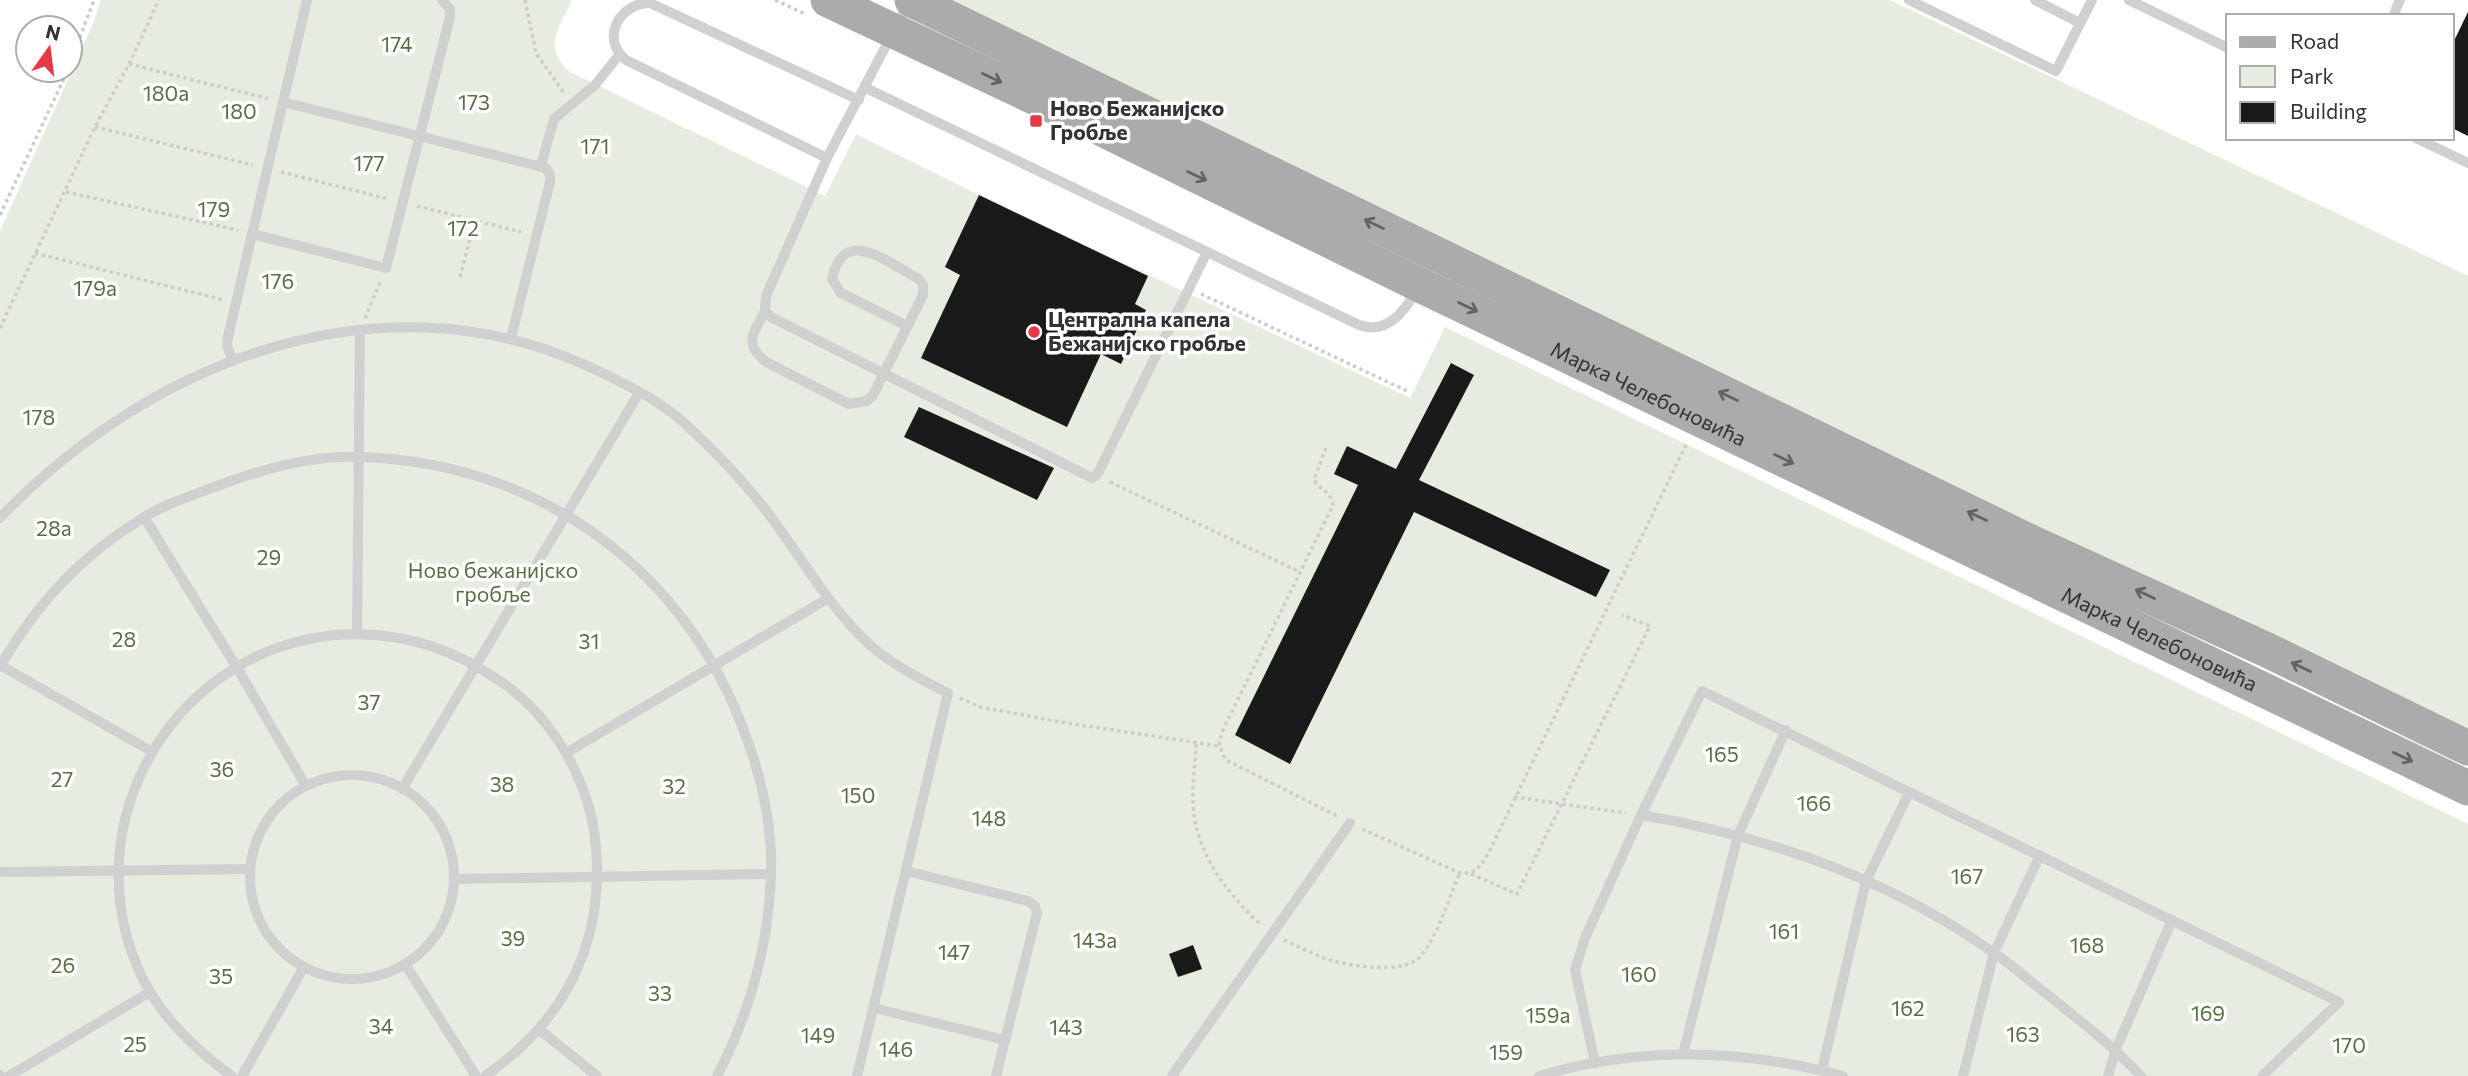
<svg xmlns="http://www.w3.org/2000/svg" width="2468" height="1076" font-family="Commissioner,sans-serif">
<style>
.green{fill:#e6ecdf}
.building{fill:#1a1a1a}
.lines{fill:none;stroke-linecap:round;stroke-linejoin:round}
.path{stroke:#cdcdcd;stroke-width:3.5;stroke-dasharray:3.5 3.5;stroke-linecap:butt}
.lane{stroke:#d0d0d0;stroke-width:10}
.primary{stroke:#ababab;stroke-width:35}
.oneway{stroke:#636363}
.poi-dot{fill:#e63946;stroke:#fff;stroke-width:2.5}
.labels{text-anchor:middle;stroke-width:7;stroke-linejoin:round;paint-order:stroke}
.park-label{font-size:21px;fill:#56703f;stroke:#fff}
.poi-label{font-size:21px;font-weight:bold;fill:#333;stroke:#fff;text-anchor:start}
.street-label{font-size:21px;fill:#333;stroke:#fff}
</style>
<rect width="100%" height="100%" fill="#fff"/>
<g class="green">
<path d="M101 0H572C559 28 542 47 570 72L825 196 856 134 979 195 1410 398 1445 327 2468 824V1076H0V231L94 21Z"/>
<polygon points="912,0 1890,0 2468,276 2468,730"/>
</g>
<g class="building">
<polygon points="2468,12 2468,136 2452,128 2452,45"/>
<polygon points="979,195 1148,276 1135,304 1146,310 1121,364 1101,354 1067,427 921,358 960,275 945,267"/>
<polygon points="1451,363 1474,375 1419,480 1610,570 1596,597 1414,512 1290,764 1235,735 1358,485 1334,474 1347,446 1396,469"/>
<polygon points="919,407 1054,468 1037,500 904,437"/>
<polygon points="1193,945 1202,969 1178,977 1169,954"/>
</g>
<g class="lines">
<g class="path">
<polyline points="525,0 536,53 564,93"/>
<polyline points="775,0 805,14"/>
<polyline points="70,64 94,0"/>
<polyline points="129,64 270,99"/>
<polyline points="95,127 253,165"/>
<polyline points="281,172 389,199"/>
<polyline points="66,192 238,230"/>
<polyline points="417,206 521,232"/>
<polyline points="0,215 68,70"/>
<polyline points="35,253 224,300"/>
<polyline points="460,277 475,220"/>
<polyline points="1201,294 1407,391"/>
<polyline points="365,318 381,280"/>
<polyline points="0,328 95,127 129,64 159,0"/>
<path d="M1326 448 1314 479C1319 491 1330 489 1333 505L1222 732 1219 746 1226 760 1337 816"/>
<polyline points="1110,482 1300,572"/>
<polyline points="960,698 980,707 1060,722 1219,746"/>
<path d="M1196 744C1195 767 1191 792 1194 815 1200 858 1229 895 1260 924"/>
<polyline points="1514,797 1626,813"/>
<path d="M1362 829 1460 873C1476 874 1480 867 1488 854L1687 443"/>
<polyline points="1471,874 1517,894 1650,626 1622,615"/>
<path d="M1284 940C1300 947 1316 956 1333 961 1354 966 1406 975 1421 956 1439 933 1448 900 1460 873"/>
</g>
<g class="lane">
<polyline points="1909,0 2056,71 2092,0"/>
<polyline points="2035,0 2080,23"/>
<polyline points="2129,0 2228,48"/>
<polyline points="2393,16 2400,0"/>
<path d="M866 88 1359 325C1387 335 1404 312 1417 290"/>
<path d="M859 100 650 3C619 3 600 39 626 60L827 158 909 2"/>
<polyline points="283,102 546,168 550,175 550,182 511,338"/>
<polyline points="2416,138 2468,163"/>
<polyline points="827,158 766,296 765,311 771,317 1092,478 1097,475 1207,252"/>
<polyline points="541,165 554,119 595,85 619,55"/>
<polyline points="252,234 386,268 450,17 450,9 442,0"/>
<path d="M765 311C753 334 743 343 766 362L849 404 867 401 873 395 923 295V285L919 279C888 263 844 224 832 279L841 293 907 326"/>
<polyline points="232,359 227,345 228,337 307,0"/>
<polyline points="144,517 236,666 306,786"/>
<path d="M0 518C148 363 376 272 583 364 611 376 659 400 682 421 717 453 751 488 778 527 808 568 833 611 870 645 893 665 921 680 948 693L857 1076"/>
<polyline points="357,633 360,330"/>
<polyline points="0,665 151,751"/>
<path d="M0 666C38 603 79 557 143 518 165 504 191 496 214 487 260 470 310 455 360 457 531 462 675 560 739 718 759 767 773 823 771 877 768 946 749 1015 717 1076"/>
<polyline points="566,753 827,599"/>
<circle cx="352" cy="877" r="102"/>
<polyline points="402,789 639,393"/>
<polyline points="1641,815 1702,691 2339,1002 2262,1076"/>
<polyline points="906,871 1028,901 1035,906 1037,913 996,1076"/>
<polyline points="0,872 249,869"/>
<polyline points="454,879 771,874"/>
<polyline points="405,964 476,1076"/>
<polyline points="874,1008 1005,1040"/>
<polyline points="540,1030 597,1076"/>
<polyline points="1683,1054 1738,835 1786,730"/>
<path d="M1595 1063 1575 970 1585 938 1641 815C1766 836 1890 879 1994 953 2015 967 2033 984 2053 999 2084 1024 2114 1047 2141 1076"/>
<polyline points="1822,1070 1866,881 1909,793"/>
<polyline points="0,1075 0,1076"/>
<polyline points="9,1076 150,992"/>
<path d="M232 1076C200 1053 171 1027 150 992 64 842 164 651 336 635 396 630 451 647 500 681 554 718 591 783 596 848 604 945 564 1021 485 1076"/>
<polyline points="242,1076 304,967"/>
<polyline points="1172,1076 1350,823"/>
<path d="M1539 1076C1639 1046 1743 1049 1843 1076"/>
<polyline points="1963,1076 1994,953 2040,855"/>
<polyline points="2108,1076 2116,1049 2172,920"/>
</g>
<g class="primary">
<path id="s1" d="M828 0 1104 130 1420 285 2468 788"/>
<polyline points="912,0 2039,546 2267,650 2468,748"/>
</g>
</g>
<defs><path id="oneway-shaft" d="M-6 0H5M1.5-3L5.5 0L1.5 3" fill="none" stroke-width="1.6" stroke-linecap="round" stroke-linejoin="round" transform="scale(1.75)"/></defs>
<g class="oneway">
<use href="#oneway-shaft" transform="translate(992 78) rotate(25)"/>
<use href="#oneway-shaft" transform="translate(1197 176) rotate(26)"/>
<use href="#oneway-shaft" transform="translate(1374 224) rotate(-154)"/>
<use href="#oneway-shaft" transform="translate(1468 307) rotate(26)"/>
<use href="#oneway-shaft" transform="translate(1728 396) rotate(-154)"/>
<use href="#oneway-shaft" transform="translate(1784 459) rotate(26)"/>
<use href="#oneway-shaft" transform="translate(1977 516) rotate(-154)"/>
<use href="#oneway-shaft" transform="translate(2145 594) rotate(-155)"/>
<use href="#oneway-shaft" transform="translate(2301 667) rotate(-154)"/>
<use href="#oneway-shaft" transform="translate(2403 757) rotate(26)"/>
</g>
<g class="poi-dot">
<rect x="1029" y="114" width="14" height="14" rx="3.5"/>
<circle cx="1034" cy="332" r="7"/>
</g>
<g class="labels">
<g class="park-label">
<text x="397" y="52">174</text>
<text x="166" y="101">180a</text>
<text x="474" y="110">173</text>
<text x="239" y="119">180</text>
<text x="595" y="154">171</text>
<text x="369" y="171">177</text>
<text x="214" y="217">179</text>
<text x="463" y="236">172</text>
<text x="278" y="289">176</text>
<text x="95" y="296">179a</text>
<text x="39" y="425">178</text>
<text x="54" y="536">28a</text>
<text x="269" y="565">29</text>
<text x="493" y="578">Ново бежанијско<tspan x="493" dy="24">гробље</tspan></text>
<text x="124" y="647">28</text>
<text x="589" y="649">31</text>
<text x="369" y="710">37</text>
<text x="1722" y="762">165</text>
<text x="222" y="777">36</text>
<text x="62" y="787">27</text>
<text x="502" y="792">38</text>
<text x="674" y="794">32</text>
<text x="858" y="803">150</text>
<text x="1814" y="811">166</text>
<text x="989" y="826">148</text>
<text x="1967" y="884">167</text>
<text x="1784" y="939">161</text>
<text x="513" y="946">39</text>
<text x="1095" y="948">143a</text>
<text x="2087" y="953">168</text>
<text x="954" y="960">147</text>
<text x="63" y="973">26</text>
<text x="1639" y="982">160</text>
<text x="221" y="984">35</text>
<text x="660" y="1001">33</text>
<text x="1908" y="1016">162</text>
<text x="2208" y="1021">169</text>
<text x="1548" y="1023">159a</text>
<text x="381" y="1034">34</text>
<text x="1066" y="1035">143</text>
<text x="2023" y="1042">163</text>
<text x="818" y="1043">149</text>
<text x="135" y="1052">25</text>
<text x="2349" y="1053">170</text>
<text x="896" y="1057">146</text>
<text x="1506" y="1060">159</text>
</g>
<g class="poi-label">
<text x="1050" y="116">Ново Бежанијско<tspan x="1050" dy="24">Гробље</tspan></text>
<text x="1048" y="327">Централна капела<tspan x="1048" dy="24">Бежанијско гробље</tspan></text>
</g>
<g class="street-label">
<text dy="7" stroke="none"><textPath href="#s1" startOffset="910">Марка Челебоновића</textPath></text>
<text dy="7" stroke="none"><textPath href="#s1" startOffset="1477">Марка Челебоновића</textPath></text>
</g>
</g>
<rect x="2226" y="14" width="228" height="126" fill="#ffffff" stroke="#adadad" stroke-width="2"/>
<rect x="2240" y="37" width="35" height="10" fill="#ababab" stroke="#adadad" stroke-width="2"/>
<text x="2290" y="49" font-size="21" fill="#333333">Road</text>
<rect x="2240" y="66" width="35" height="21" fill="#e6ecdf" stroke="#adadad" stroke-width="2"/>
<text x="2290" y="84" font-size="21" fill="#333333">Park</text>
<rect x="2240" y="102" width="35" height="21" fill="#1a1a1a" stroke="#adadad" stroke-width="2"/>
<text x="2290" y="119" font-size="21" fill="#333333">Building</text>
<g transform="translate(49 49) rotate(14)"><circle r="33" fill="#ffffff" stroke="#adadad" stroke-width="2"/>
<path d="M0-5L12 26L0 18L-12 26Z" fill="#e63946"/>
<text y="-10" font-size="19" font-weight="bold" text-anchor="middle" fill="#333333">N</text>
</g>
</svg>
